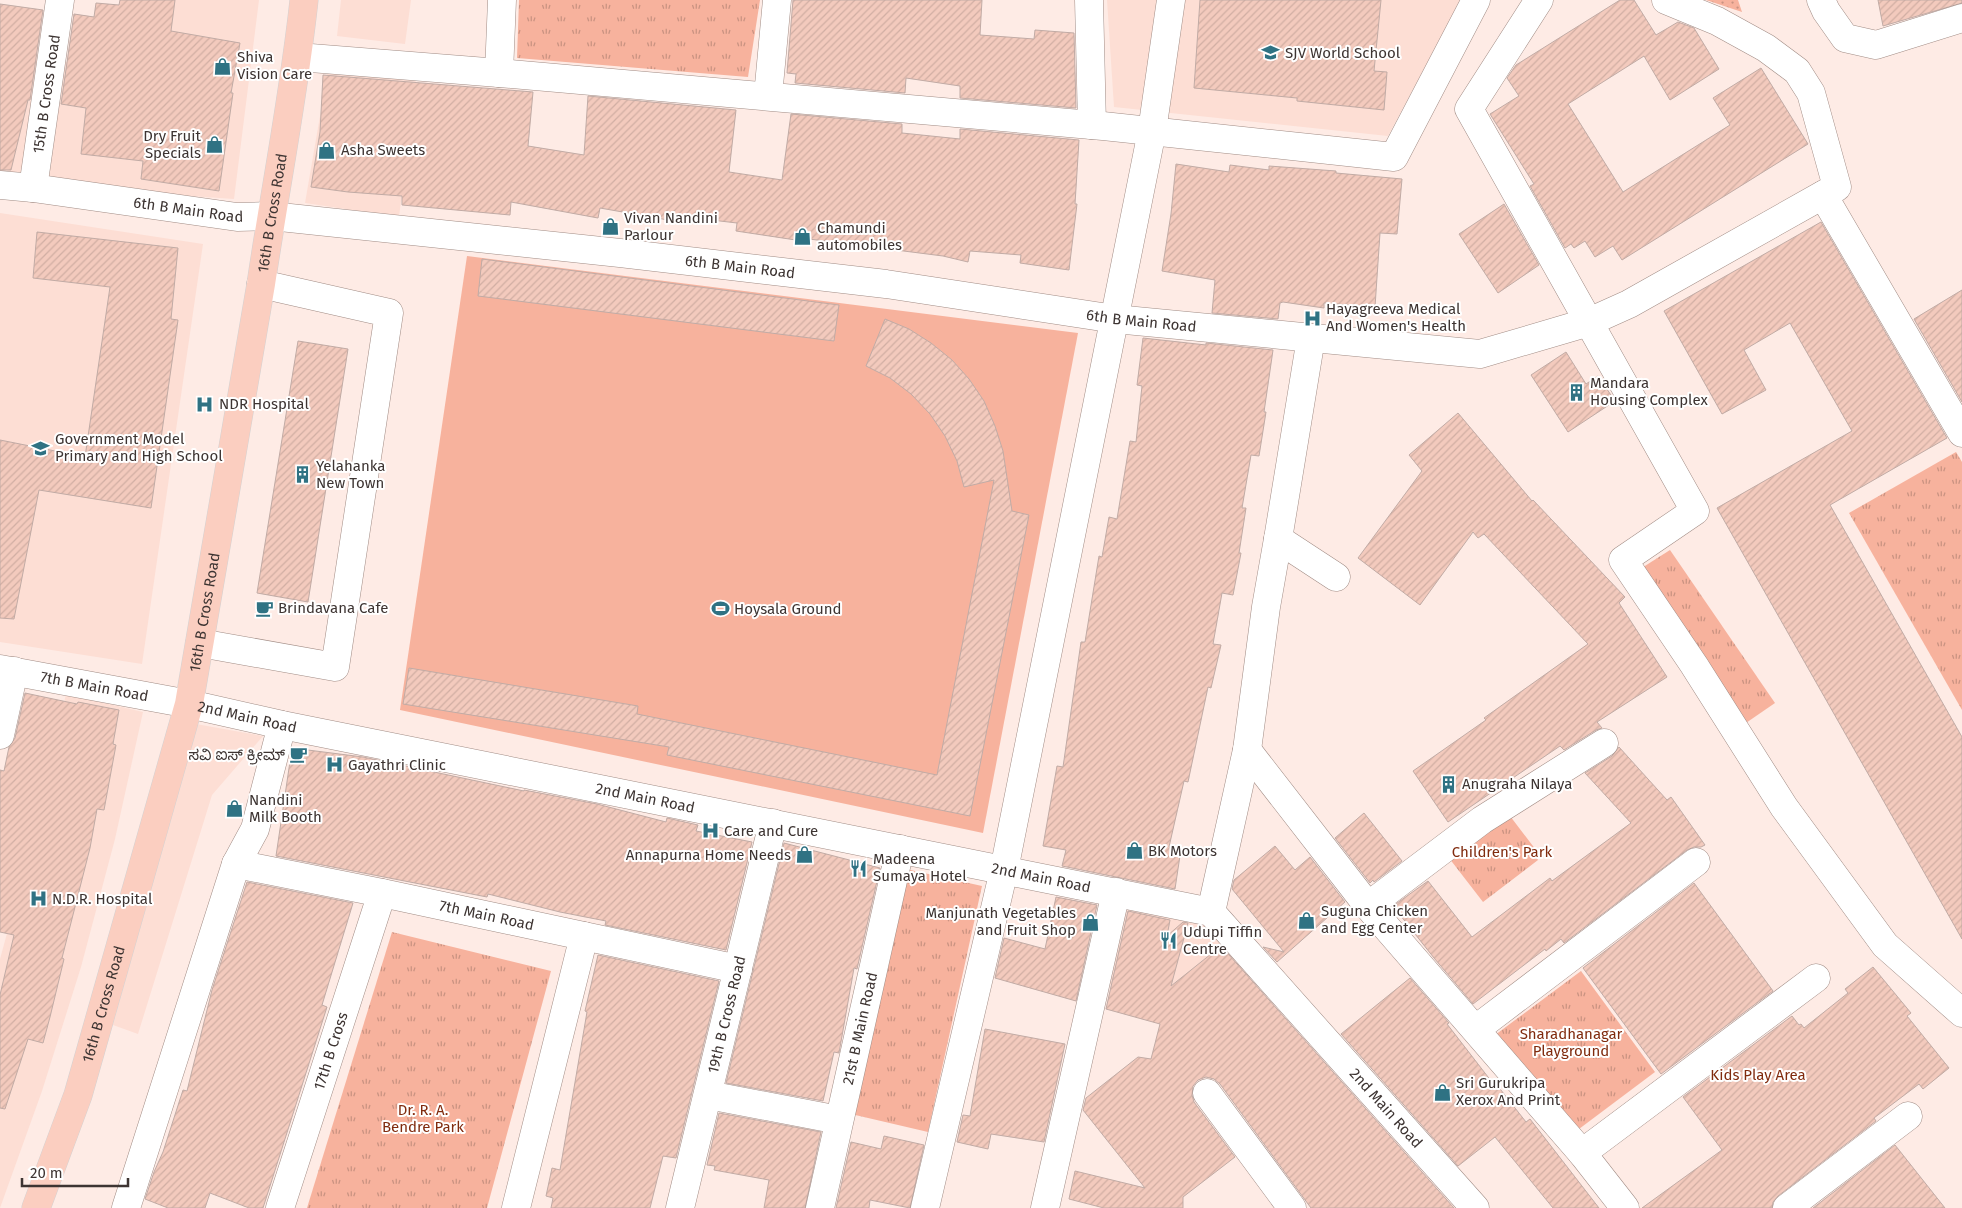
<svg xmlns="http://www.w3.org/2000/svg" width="1962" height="1208" font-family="'Fira Sans','Noto Sans Kannada',sans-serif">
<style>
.built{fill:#fdded4}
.grass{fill:url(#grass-dots)}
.park{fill:url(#park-tufts)}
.pitch{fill:#f7b29d}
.building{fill:url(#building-hatch);stroke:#c1aba5}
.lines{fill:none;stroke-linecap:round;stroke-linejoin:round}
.minor-casing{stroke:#a18c85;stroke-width:29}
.major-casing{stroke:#d4d2d2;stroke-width:29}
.minor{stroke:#fff;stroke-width:28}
.major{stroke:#fbcec0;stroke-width:28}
.labels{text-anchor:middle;stroke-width:4;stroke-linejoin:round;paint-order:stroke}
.poi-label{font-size:15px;fill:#3d3432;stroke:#fff;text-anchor:start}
.street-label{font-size:15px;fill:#3d3432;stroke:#fff}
.park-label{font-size:15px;fill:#802b0e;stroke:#fff}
</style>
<defs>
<pattern id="grass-dots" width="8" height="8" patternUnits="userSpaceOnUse" patternTransform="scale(1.25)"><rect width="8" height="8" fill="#f7b29d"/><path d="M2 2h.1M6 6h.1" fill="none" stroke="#c99281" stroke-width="1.8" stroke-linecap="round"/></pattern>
<pattern id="park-tufts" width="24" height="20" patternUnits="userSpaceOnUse" patternTransform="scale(1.25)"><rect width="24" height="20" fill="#f7b29d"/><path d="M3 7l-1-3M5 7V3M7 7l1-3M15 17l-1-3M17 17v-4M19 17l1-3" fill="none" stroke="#c99281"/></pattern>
<pattern id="building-hatch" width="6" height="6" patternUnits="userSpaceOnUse" patternTransform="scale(1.25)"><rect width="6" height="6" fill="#f3cabd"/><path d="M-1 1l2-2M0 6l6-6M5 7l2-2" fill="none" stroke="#d1aea3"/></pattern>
</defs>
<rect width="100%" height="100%" fill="#feebe5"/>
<g class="built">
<polygon points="160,0 259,0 234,199 133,192 0,174 0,54 150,72"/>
<polygon points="341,0 411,0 405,44 337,36"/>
<polygon points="1107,0 1461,0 1388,136 1114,107"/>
<polygon points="329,64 417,71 399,217 305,203"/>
<polygon points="0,213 203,244 142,664 0,642"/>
<polygon points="66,694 143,712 115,839 81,967 42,1091 0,1208 0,959 38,820"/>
<polygon points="196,724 263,736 212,795 138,1034 113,1025"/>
<polygon points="1122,898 1211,916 1259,971 1193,1024 1178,1005 1106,984"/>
</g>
<polygon class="grass" points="1706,0 1738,0 1742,12"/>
<g class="park">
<polygon points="519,0 760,0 748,77 517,58"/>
<polygon points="1956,452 1962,462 1962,710 1849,513"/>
<polygon points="1670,550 1775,703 1743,725 1637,571"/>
<polygon points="1507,812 1539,854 1536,856 1538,860 1483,902 1449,858"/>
<polygon points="906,869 982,886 928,1132 851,1114"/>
<polygon points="392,932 551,971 487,1208 307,1208"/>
<polygon points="1581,971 1655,1072 1579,1129 1495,1035"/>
</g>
<polygon class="pitch" points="467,256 1078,333 983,833 400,710"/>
<g class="building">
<polygon points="120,0 175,0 171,31 240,43 231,93 233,93 219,191 141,179 143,161 81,154 86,108 61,104 74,14 94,17 96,3 119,5"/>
<polygon points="793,0 982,0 980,35 1034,39 1035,30 1074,33 1076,108 960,98 960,86 906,78 905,93 795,83 796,74 787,73"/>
<polygon points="1200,0 1381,0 1374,71 1387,72 1384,110 1297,101 1297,98 1194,88"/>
<polygon points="1620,0 1634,0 1656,35 1678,22 1694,28 1719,69 1670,100 1644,56 1568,104 1623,192 1730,125 1713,98 1761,68 1808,144 1622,260 1613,246 1595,257 1585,241 1574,248 1571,244 1565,248 1530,186 1534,184 1490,114 1519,96 1507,78 1516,65"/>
<polygon points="1878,0 1962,0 1962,3 1883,26"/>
<polygon points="0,4 43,10 30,100 28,100 11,170 0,170"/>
<polygon points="323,75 533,92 528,146 584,155 588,96 736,110 729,172 782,180 791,114 902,124 902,133 960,139 960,129 1079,140 1075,204 1077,204 1069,270 1020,263 1021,255 970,251 968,262 943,256 809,239 809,242 736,231 737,223 669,215 668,220 600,208 598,218 511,202 510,215 402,205 402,196 348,192 311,187 320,132"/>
<polygon points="1176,164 1229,172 1230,165 1269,170 1269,166 1336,171 1336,173 1402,179 1397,234 1380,233 1375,307 1324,303 1324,308 1283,302 1280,303 1278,319 1212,313 1215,280 1162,271 1171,214"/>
<polygon points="1504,204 1539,265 1498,293 1459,234"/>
<polygon points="1821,222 1947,438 1830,505 1962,737 1962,939 1717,508 1852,431 1790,323 1744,350 1766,390 1722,414 1664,311"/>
<polygon points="37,232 178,248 171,319 178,320 151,508 39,490 14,619 0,618 0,440 85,457 110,287 33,278"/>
<polygon points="482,259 839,305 834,341 478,296"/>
<polygon points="1962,290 1962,402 1914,319"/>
<polygon points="885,319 909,329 931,343 952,360 969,379 984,401 995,426 1003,451 1012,511 1029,515 970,816 667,755 669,747 403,704 409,668 638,706 637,714 937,775 994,480 964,487 957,461 945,436 930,414 911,394 890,378 866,366"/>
<polygon points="1143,338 1206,345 1206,343 1273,350 1264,412 1266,412 1259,456 1251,455 1242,508 1246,508 1239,553 1241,553 1233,595 1222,593 1213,644 1221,645 1211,688 1208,687 1188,782 1184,781 1169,847 1181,849 1175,889 1062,866 1066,850 1043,846 1057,766 1063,767 1081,642 1085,642 1099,556 1102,557 1109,517 1117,519 1130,441 1136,442 1142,386 1137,385"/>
<polygon points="298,341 348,349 308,602 257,593"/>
<polygon points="1566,352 1586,384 1598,376 1615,401 1568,432 1531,375"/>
<polygon points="1458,413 1532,501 1533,500 1625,597 1619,603 1667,677 1597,722 1602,728 1596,730 1564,750 1560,746 1448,822 1413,771 1486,720 1484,718 1588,644 1484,534 1478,538 1473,532 1420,605 1358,558 1422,471 1409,455"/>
<polygon points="25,693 77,704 78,702 119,710 113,744 116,745 104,810 97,809 90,848 62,958 64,959 50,1017 43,1043 28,1039 5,1109 0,1108 0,995 14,935 0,932 0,770 4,771 9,747 15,738"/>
<polygon points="1619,747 1667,800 1671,797 1705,845 1701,847 1694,847 1687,850 1564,943 1561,939 1546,951 1545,949 1473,1004 1434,958 1393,906 1428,881 1472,937 1550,878 1552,881 1631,823 1585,773 1612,756"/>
<polygon points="292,748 363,757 524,791 524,790 597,804 666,822 667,818 698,825 696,831 752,842 726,950 605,925 606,921 560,912 488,894 487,897 276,856"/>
<polygon points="1364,813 1402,861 1374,882 1373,880 1370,883 1335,838"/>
<polygon points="784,843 880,868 857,969 854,968 839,1053 834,1052 823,1101 726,1083"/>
<polygon points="1275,846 1295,870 1310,857 1345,902 1277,962 1263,947 1284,952 1232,889 1234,880"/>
<polygon points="247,882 353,903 322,1005 327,1007 263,1208 249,1208 210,1193 205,1208 168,1208 145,1199 154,1172 163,1152 183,1090 187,1091 212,990"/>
<polygon points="1694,883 1773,991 1661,1074 1583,968"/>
<polygon points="1056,897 1097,905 1076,1001 995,978 1004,938 1045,949"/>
<polygon points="1128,911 1170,920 1167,936 1183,922 1188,923 1171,986 1221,946 1454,1208 1311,1208 1220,1084 1214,1079 1206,1077 1198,1080 1193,1086 1192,1095 1194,1102 1235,1157 1183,1197 1183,1208 1104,1208 1069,1199 1075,1171 1145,1188 1083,1110 1086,1098 1138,1057 1151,1059 1160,1024 1106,1009"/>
<polygon points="598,955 719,981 676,1158 663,1156 650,1208 551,1208 553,1198 546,1196 552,1168 560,1170 587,1012 585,1011"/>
<polygon points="1873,967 1911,1013 1907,1016 1949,1068 1923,1089 1919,1084 1874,1118 1876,1121 1778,1196 1773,1202 1772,1208 1642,1208 1722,1150 1683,1097 1792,1016 1799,1025 1801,1024 1804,1028 1848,993 1845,989"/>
<polygon points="1410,978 1449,1023 1447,1024 1495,1086 1497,1085 1526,1122 1530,1119 1599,1208 1553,1208 1495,1137 1458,1166 1341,1034"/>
<polygon points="985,1029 1065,1044 1044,1142 991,1134 988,1149 957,1142 963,1115 970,1116"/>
<polygon points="719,1113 821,1132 805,1208 764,1208 769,1180 714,1170 715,1166 707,1165"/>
<polygon points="884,1136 924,1145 910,1208 870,1200 869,1208 836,1208 851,1142 881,1149"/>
<polygon points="1895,1145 1945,1208 1813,1208"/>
</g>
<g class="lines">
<defs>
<g id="minor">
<polyline points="1089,0 1092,125"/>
<polyline points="1539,0 1469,109 1695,511 1623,560 1694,665 1784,807 1885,945 1962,1013"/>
<polyline points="1821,0 1826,11 1845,38 1876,45 1962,18"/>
<polyline points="298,57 499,73 1103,126 1394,157 1476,0"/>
<polyline points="499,73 502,0"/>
<polyline points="768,96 777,0"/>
<path id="s1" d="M0 185 33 188 237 217 271 216 299 219 620 253 886 284 1115 319 1480 354 1589 322 1629 304 1837 187 1811 93 1797 71 1766 48 1717 21 1666 0"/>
<path id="s2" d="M33 188 60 0"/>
<polyline points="1823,195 1962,433"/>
<polyline points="1278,539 1311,338"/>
<polyline points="200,643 335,667 389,313 261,284"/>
<path id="s3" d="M0 669 189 704 282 725 1211 912 1475 1208"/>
<polyline points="0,735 14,671"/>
<polyline points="1604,743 1482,820 1368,906 1582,1153 1625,1208"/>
<polyline points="1247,750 1368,906"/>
<path id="s4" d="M236 864 382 893 738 969"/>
<polyline points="1211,912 1247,750 1266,607 1278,539 1336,577"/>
<polyline points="1476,1029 1696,862"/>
<polyline points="1207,1093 1292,1208"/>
<polyline points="708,1095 839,1120"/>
<polyline points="1582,1153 1816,978"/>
<polyline points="126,1208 236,864 255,829 282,725"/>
<path id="s5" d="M280 1208 382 893"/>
<polyline points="516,1208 584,936"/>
<path id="s6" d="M680 1208 773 823"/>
<path id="s7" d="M820 1208 900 849"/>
<polyline points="925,1208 1004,870 1152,131 1171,0"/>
<polyline points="1045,1208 1116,892"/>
<polyline points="1787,1208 1908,1116"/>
</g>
<g id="major">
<path id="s8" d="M36 1208 78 1095 189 704 261 284C275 189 294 95 304 0"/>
</g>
</defs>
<use href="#minor" class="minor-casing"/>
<use href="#major" class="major-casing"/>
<use href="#minor" class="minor"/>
<use href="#major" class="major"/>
</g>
<defs>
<symbol id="school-bare" viewBox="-9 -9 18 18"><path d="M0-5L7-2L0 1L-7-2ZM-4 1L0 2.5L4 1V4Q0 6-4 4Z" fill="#2f7283" stroke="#fff" stroke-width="2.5" paint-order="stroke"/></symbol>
<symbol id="shop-bare" viewBox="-9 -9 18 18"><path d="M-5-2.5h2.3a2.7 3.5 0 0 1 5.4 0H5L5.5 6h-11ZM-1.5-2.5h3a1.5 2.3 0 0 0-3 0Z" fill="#2f7283" stroke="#fff" stroke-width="2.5" paint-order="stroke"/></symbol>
<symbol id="hospital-bare" viewBox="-9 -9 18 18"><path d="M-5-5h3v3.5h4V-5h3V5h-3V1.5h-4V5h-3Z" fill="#2f7283" stroke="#fff" stroke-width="2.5" paint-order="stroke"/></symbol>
<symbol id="building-bare" viewBox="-9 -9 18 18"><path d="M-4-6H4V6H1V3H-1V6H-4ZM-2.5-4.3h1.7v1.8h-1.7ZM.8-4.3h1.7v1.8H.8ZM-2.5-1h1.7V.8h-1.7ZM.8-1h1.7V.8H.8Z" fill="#2f7283" stroke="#fff" stroke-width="2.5" paint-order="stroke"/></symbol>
<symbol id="cafe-bare" viewBox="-9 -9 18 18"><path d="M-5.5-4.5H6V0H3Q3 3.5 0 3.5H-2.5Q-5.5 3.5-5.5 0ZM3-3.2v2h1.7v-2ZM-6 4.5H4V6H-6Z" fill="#2f7283" stroke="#fff" stroke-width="2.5" paint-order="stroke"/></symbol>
<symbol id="stadium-bare" viewBox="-9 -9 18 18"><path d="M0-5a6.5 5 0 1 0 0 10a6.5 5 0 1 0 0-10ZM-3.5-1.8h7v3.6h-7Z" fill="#2f7283" stroke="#fff" stroke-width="2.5" paint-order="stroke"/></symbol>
<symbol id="restaurant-bare" viewBox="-9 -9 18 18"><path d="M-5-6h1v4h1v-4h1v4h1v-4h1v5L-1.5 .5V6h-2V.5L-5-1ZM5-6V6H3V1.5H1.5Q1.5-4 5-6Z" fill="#2f7283" stroke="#fff" stroke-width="2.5" paint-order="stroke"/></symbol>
</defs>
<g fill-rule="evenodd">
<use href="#school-bare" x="1258" y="40" width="25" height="25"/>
<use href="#shop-bare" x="210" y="54" width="25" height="25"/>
<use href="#shop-bare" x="202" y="132" width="25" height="25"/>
<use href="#shop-bare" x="314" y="138" width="25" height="25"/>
<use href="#shop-bare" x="598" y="214" width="25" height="25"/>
<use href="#shop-bare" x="790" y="224" width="25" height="25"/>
<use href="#hospital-bare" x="1300" y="306" width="25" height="25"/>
<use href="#building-bare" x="1564" y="380" width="25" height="25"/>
<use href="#hospital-bare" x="192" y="392" width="25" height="25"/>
<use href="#school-bare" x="28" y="436" width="25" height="25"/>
<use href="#building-bare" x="290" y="462" width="25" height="25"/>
<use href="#cafe-bare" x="252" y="596" width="25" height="25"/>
<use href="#stadium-bare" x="708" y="596" width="25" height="25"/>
<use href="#cafe-bare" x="286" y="742" width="25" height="25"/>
<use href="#hospital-bare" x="322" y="752" width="25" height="25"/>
<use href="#building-bare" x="1436" y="772" width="25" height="25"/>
<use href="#shop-bare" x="222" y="796" width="25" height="25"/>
<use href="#hospital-bare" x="698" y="818" width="25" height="25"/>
<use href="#shop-bare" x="1122" y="838" width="25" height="25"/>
<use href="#shop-bare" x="792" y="842" width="25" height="25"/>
<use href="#restaurant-bare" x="846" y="856" width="25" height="25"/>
<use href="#hospital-bare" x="26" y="886" width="25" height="25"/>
<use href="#shop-bare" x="1294" y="908" width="25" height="25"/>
<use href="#shop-bare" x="1078" y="910" width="25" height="25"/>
<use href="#restaurant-bare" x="1156" y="928" width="25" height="25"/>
<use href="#shop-bare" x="1430" y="1080" width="25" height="25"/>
</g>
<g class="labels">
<g class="poi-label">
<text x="1285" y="58">SJV World School</text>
<text x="237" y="62">Shiva<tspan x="237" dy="17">Vision Care</tspan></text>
<text x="201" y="141" text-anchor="end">Dry Fruit<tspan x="201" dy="17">Specials</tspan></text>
<text x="341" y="155">Asha Sweets</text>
<text x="624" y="223">Vivan Nandini<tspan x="624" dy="17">Parlour</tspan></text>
<text x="817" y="233">Chamundi<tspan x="817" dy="17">automobiles</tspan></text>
<text x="1326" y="314">Hayagreeva Medical<tspan x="1326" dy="17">And Women's Health</tspan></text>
<text x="1590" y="388">Mandara<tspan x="1590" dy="17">Housing Complex</tspan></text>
<text x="219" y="409">NDR Hospital</text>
<text x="55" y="444">Government Model<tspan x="55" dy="17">Primary and High School</tspan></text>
<text x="316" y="471">Yelahanka<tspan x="316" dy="17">New Town</tspan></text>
<text x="278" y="613">Brindavana Cafe</text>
<text x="734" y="614">Hoysala Ground</text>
<text x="285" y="760" text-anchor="end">ಸವಿ ಐಸ್ ಕ್ರೀಮ್</text>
<text x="348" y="770">Gayathri Clinic</text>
<text x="1462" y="789">Anugraha Nilaya</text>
<text x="249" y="805">Nandini<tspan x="249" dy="17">Milk Booth</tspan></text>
<text x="724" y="836">Care and Cure</text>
<text x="1148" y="856">BK Motors</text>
<text x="791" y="860" text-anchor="end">Annapurna Home Needs</text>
<text x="873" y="864">Madeena<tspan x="873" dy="17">Sumaya Hotel</tspan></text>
<text x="52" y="904">N.D.R. Hospital</text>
<text x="1321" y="916">Suguna Chicken<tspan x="1321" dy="17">and Egg Center</tspan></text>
<text x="1076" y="918" text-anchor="end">Manjunath Vegetables<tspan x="1076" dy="17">and Fruit Shop</tspan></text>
<text x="1183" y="937">Udupi Tiffin<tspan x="1183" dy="17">Centre</tspan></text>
<text x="1456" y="1088">Sri Gurukripa<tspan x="1456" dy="17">Xerox And Print</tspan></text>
</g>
<g class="street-label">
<text dy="5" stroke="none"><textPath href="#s2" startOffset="95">15th B Cross Road</textPath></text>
<text dy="5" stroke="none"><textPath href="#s1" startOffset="190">6th B Main Road</textPath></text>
<text dy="5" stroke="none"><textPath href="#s8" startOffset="1025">16th B Cross Road</textPath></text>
<text dy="5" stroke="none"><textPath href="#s1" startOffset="745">6th B Main Road</textPath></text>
<text dy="5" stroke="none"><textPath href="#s1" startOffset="1150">6th B Main Road</textPath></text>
<text dy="5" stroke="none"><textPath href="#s8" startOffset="620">16th B Cross Road</textPath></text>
<text dy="5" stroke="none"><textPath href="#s3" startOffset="96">7th B Main Road</textPath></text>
<text dy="5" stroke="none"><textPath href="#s3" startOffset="252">2nd Main Road</textPath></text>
<text dy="5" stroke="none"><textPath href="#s3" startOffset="658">2nd Main Road</textPath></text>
<text dy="5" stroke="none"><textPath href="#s3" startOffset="1062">2nd Main Road</textPath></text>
<text dy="5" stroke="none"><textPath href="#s4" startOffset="256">7th Main Road</textPath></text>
<text dy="5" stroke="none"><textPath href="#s8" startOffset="215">16th B Cross Road</textPath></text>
<text dy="5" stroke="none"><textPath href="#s6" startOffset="199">19th B Cross Road</textPath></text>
<text dy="5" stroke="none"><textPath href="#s7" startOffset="184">21st B Main Road</textPath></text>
<text dy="5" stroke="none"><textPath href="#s5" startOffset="165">17th B Cross</textPath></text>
<text dy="5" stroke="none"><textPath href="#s3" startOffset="1498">2nd Main Road</textPath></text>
</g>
<g class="park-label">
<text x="1502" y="857">Children's Park</text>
<text x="1571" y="1039">Sharadhanagar<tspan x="1571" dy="17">Playground</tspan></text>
<text x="1758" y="1080">Kids Play Area</text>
<text x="423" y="1115">Dr. R. A.<tspan x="423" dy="17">Bendre Park</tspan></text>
</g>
</g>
<path d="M22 1178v8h106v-8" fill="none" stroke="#3d3432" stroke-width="2.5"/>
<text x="30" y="1178" font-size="15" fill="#3d3432" stroke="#ffffff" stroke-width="4" paint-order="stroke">20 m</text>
</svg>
